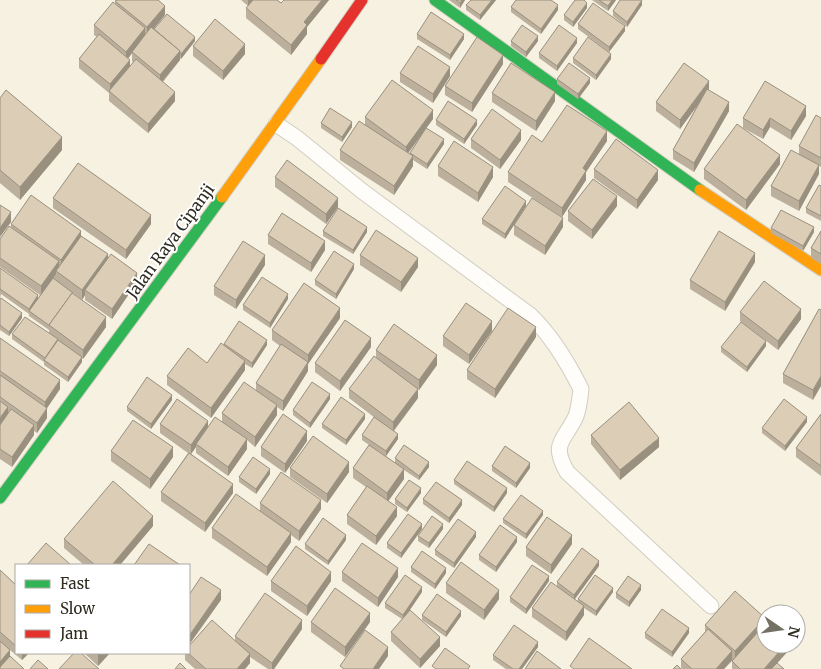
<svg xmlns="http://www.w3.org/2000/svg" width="821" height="669" font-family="Merriweather,serif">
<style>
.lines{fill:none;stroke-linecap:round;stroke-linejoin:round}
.lane-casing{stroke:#d1cdc0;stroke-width:17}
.fast-casing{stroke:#d1cdc0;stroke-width:13}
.slow-casing{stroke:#d1cdc0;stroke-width:13}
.jam-casing{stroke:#d1cdc0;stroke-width:13}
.lane{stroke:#fefdfa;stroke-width:15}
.fast{stroke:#30b455;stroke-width:11}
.slow{stroke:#ff9f0a;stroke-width:11}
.jam{stroke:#e5322d;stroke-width:11}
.wall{fill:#bcb09d;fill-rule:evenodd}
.shaded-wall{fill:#99907f}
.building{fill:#dbcdb6;stroke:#99907f}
.labels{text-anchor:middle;stroke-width:4;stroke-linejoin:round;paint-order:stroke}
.street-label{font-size:16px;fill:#2e2b20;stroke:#fff}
</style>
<rect width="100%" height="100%" fill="#f6f1e1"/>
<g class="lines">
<defs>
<path id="lane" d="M276 124 297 138 362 191 530 315C552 336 567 361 581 389 580 397 579 408 576 416 565 441 550 442 567 472L711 606"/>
<g id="fast">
<polyline points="435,0 700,190"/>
<polyline points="0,498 222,197"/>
</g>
<g id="slow">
<polyline points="700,190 821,270"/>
<polyline points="222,197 321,59"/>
</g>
<polyline id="jam" points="321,59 362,0"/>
</defs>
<use href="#lane" class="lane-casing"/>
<use href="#fast" class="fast-casing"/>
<use href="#slow" class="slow-casing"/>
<use href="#jam" class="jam-casing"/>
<use href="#lane" class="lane"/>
<use href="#fast" class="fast"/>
<use href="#slow" class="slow"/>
<use href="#jam" class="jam"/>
</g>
<g class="wall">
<polygon points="241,0 277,0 281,3 284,0 329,0 307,27 307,34 291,55 246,18 246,8 248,6"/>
<polygon points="449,0 465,0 460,8"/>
<polygon points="471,0 496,0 480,20 466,10 466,5"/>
<polygon points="592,0 616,0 608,11"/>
<path d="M115 1 154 29 195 41 181 59 180 58V60L163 82 175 101 148 133 109 101V93L79 68V59L97 37 94 35V25L115 4ZM132 53V61L133 62 130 67 128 59Z"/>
<polygon points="642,5 627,27 613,16 613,11"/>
<polygon points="511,7 558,10 541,34 511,12"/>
<polygon points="587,8 573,27 564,20 564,15"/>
<polygon points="578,24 625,31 609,52 578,29"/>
<polygon points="417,34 464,39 450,60 417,39"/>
<polygon points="511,41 538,41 526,57 511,46"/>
<polygon points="577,43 557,71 539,58 539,53"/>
<polygon points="193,46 245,54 223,80 193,56"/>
<polygon points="573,58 611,59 596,80 573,63"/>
<polygon points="503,64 472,112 445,95 445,86"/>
<polygon points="400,73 450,76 433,103 400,82"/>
<polygon points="557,79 590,83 578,99 557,84"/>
<polygon points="709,90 729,111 694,172 673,159 673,150 698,104 680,129 656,111 656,102"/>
<polygon points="492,93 555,101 536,131 492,102"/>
<polygon points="0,98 62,150 20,200 0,183"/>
<polygon points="806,116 791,140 770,127 763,139 743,128 743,118"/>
<path d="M365 117 433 119 426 128 444 144 427 169 413 160V166L394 195 340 160V150L365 125ZM426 128 410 153V154L408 153Z"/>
<polygon points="821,118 821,167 819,166 819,174 799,211 771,196 771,186 799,154 799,146"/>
<polygon points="436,120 477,125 464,144 436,125"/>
<polygon points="321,123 352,127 342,142 321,128"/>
<polygon points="471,139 521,140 500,169 471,148"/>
<polygon points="607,141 586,172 586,180 562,217 508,182 508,172 542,142"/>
<polygon points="780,164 746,210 704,179 704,169"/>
<polygon points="438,166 493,177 478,202 438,176"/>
<polygon points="594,169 658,180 637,209 594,178"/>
<polygon points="275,177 338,207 326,224 275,187"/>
<polygon points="821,186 821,221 806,213 806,208"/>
<polygon points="53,198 151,224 126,259 53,208"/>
<polygon points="526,206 505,239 482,224 482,219"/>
<polygon points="617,206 592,239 568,221 568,211"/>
<polygon points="11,224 81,236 108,259 137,282 112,319 85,300 85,295 82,300 73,293 73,294 106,327 83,359 82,358 82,362 68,382 44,365 44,362 12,339 12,334 49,334 49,330 29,316 29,314 1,294 0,299 0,268 38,298 40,295 0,267 0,239 11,227"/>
<polygon points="514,225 563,227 545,255 514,235"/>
<polygon points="771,228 814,232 803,251 771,233"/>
<polygon points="323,231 367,232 353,254 323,236"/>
<polygon points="821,231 821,264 811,258 811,248"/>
<polygon points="268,235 325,250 311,272 268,244"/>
<polygon points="360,255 418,267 401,292 360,265"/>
<polygon points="755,262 725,311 690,289 690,280"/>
<polygon points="265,265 236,309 214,295 214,286"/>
<polygon points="354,269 336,299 315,285 315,280"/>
<polygon points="288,299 270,328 243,310 243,305"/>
<polygon points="0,300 22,318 9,336 0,330"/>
<polygon points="819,309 813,400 783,383 783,374"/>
<polygon points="740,312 801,319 778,350 740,321"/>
<polygon points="340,318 308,364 308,371 283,411 277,407 277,415 255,447 247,440 247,449 228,476 196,453 196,447 191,454 233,493 205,532 161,501 161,492 188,453 160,433 160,424 208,427 222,421 222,413 256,390 256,383 280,346 272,340 272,330"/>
<polygon points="492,331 469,364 443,346 443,336"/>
<polygon points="536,337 495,398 467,379 467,370"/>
<polygon points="0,338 60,389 47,408 47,418 37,433 34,431 34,435 12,467 0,459"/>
<polygon points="224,344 267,345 252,368 245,364 245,370 211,418 167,385 167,376 207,363"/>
<polygon points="766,346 747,372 721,352 721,347"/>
<polygon points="371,347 340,391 315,372 315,363"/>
<polygon points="376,350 437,365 419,390 408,382 418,398 394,431 398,439 386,456 395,463 395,458 429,467 419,480 404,470 404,479 388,501 397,516 376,545 347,524 347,515 366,487 353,478 353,468 369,445 362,440 362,435 379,421 349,398 349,389 376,358"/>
<polygon points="330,399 310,428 293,415 293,410"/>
<polygon points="172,400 151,429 127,411 127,407"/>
<polygon points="821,414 821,476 796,457 796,448"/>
<polygon points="365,419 346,445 322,428 322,424"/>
<polygon points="807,422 785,451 762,433 762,428"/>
<polygon points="591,435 659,447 620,480 591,444"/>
<polygon points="307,441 285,473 261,456 261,447"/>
<polygon points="111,451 173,457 150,489 111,461"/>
<polygon points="492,466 530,468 516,488 492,471"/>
<polygon points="290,468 349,472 327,503 290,477"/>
<polygon points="270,474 256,494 239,482 239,477"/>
<polygon points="454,480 507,493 494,512 454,484"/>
<polygon points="421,493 407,512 395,504 395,499"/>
<polygon points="423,499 462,505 449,523 423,504"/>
<polygon points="260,503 321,509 299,541 291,535 291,542 267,576 212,538 212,528 260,510"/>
<polygon points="543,515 526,539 503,523 503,519"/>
<polygon points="153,526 120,565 84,565 64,548 64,539"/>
<polygon points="422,529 401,558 387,548 387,543"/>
<polygon points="443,529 429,548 418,541 418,536"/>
<polygon points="476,537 454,568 435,555 435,550"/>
<polygon points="346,540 328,565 305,549 305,544"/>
<polygon points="517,542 496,572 479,560 479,555"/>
<polygon points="572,544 551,574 526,556 526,547"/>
<polygon points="599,566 575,599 578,601 578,599 613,592 596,616 584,608 584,615 566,641 532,617 532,608 557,586 557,582"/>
<polygon points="411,567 446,573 435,589 411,572"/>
<polygon points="0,570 15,584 15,579 16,578 16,653 29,653 22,660 10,650 10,656 0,669"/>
<polygon points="342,572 398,577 378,607 342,581"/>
<polygon points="271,581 331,581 307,616 271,591"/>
<polygon points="549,581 526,614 510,602 510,597"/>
<polygon points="446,583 499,599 484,620 446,593"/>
<polygon points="641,590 629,607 616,598 616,593"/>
<polygon points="422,592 407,614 440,646 420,668 391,641 391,632 402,619 385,608 385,603"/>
<polygon points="422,615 461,616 446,637 422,620"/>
<polygon points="311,622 370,622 345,657 311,632"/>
<polygon points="765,624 789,644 789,650 777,663 784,669 732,669 732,661 724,669 682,669 681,668 681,659 705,632 705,625"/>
<polygon points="302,629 274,669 268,669 250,657 250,663 245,669 195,669 185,660 185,653 189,653 235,640 235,636"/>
<polygon points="645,633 689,633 672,657 645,638"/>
<polygon points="538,647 522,669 506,669 493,660 493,655"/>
<polygon points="84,653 110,653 98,666"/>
</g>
<g class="shaded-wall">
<polygon points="248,0 254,0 248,6"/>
<polygon points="322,0 329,0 307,27 307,34 291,55 291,45 304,22"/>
<polygon points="462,0 465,0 460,8 460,3"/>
<polygon points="492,0 496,0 480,20 480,15"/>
<polygon points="612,0 616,0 608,11 608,6"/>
<polygon points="642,0 642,5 627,27 627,22"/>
<polygon points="587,3 587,8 573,27 573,22"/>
<polygon points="558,5 558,10 541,34 541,29"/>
<polygon points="165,6 165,15 147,37 147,27"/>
<polygon points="625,26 625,31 609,52 609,47"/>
<polygon points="145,28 145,38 132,52 132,53 126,61 126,52"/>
<polygon points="464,34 464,39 450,60 450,55"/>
<polygon points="538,36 538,41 526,57 526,52"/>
<polygon points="195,37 195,41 181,59 181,54"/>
<polygon points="577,38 577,43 557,71 557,66"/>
<polygon points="245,44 245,54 223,80 223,71"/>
<polygon points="180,51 180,60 160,84 160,75"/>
<polygon points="611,54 611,59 596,80 596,75"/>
<polygon points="503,55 503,64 472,112 472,103"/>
<polygon points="130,60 130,69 110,92 110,84"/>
<polygon points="450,67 450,76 433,103 433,94"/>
<polygon points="590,78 590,83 578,99 578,94"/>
<polygon points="709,81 709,90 680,129 680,120"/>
<polygon points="175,92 175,101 148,133 148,124"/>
<polygon points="555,92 555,101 536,131 536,121"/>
<polygon points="729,102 729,111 694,172 694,163"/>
<polygon points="806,106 806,116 791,140 791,131"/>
<polygon points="433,110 433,119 406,156 406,147"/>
<polygon points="770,118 770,127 763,139 763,130"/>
<polygon points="477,120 477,125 464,144 464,139"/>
<polygon points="352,122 352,127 342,142 342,137"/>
<polygon points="521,130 521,140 500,169 500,160"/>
<polygon points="607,131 607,141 586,172 586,180 562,217 562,208 583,168"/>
<polygon points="62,137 62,150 20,200 20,187"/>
<polygon points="444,139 444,144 427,169 427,164"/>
<polygon points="780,155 780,164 746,210 746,200"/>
<polygon points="413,156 413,166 394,195 394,186"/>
<polygon points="819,165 819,174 799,211 799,201"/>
<polygon points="493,167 493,177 478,202 478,193"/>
<polygon points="658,170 658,180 637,209 637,200"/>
<polygon points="617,196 617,206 592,239 592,230"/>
<polygon points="338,198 338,207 326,224 326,214"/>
<polygon points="526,201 526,206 505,239 505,234"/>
<polygon points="11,212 11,222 0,237 0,228"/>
<polygon points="151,215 151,224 126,259 126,250"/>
<polygon points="563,218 563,227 545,255 545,246"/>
<polygon points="367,227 367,232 353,254 353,250"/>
<polygon points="814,227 814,232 803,251 803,246"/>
<polygon points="81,231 81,240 61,270 61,260"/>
<polygon points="325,241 325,250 311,272 311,263"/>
<polygon points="755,253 755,262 725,311 725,302"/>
<polygon points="108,254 108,264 85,290 85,295 82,300 82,290"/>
<polygon points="265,255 265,265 236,309 236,300"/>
<polygon points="418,258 418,267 401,292 401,282"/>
<polygon points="59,261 59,270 56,271 56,274 41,296 41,286"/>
<polygon points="354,264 354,269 336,299 336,294"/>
<polygon points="137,273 137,282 112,319 112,309"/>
<polygon points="288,294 288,299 270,328 270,323"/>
<polygon points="38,295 38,300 29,311 29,314 29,309"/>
<polygon points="340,308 340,318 308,364 308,371 283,411 283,401 308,363 308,355"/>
<polygon points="801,309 801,319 778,350 778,341"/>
<polygon points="22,313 22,318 9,336 9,332"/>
<polygon points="106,317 106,327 83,359 83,350"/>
<polygon points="492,321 492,331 469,364 469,355"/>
<polygon points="536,327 536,337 495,398 495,389"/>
<polygon points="371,338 371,347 340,391 340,381"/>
<polygon points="267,340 267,345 252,368 252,363"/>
<polygon points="766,341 766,346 747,372 747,367"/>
<polygon points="437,355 437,365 419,390 419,380"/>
<polygon points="82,357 82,362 68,382 68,377"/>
<polygon points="245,361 245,370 211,418 211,408"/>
<polygon points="821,376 821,386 813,400 813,390"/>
<polygon points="60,380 60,389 47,408 47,418 37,433 37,423 45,412 45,402"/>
<polygon points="418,389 418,398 393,431 393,422"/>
<polygon points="330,394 330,399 310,428 310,423"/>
<polygon points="172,395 172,400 151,429 151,424"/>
<polygon points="277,405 277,415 255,447 255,437"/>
<polygon points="8,407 8,416 0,427 0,418"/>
<polygon points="365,414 365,419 346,445 346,440"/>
<polygon points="807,417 807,422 785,451 785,446"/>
<polygon points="208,421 208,430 196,444 196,447 191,454 191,445"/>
<polygon points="34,425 34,435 12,467 12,457"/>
<polygon points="307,431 307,441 285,473 285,464"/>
<polygon points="398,434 398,439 386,456 386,451"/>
<polygon points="659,438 659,447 620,480 620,470"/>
<polygon points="247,439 247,449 228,476 228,467"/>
<polygon points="173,447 173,457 150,489 150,479"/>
<polygon points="349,462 349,472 327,503 327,494"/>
<polygon points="429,462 429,467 419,480 419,476"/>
<polygon points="530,463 530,468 516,488 516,483"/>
<polygon points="270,469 270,474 256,494 256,489"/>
<polygon points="404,469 404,479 387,503 387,493"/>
<polygon points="233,484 233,493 205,532 205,523"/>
<polygon points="421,488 421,493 407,512 407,508"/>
<polygon points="507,488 507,493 494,512 494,507"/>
<polygon points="321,500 321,509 299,541 299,531"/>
<polygon points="462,500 462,505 449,523 449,518"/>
<polygon points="397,507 397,516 376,545 376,536"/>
<polygon points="543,511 543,515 526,539 526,534"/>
<polygon points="153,516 153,526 120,565 112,565"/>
<polygon points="422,524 422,529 401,558 401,553"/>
<polygon points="443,524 443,529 429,548 429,543"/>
<polygon points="476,532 476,537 454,568 454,563"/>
<polygon points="291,533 291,542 267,576 267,567"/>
<polygon points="346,535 346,540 328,565 328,561"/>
<polygon points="572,535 572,544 551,574 551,565"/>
<polygon points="517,537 517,542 496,572 496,567"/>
<polygon points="599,561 599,566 574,600 574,595"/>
<polygon points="398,568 398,577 378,607 378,598"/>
<polygon points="446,568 446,573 435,589 435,584"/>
<polygon points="331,572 331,581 307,616 307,606"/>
<polygon points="549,576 549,581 526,614 526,609"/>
<polygon points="641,585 641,590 629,607 629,602"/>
<polygon points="422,587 422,592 403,620 403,615"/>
<polygon points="613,588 613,592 596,616 596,611"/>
<polygon points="221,590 221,600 189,645 189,636"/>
<polygon points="499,590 499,599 484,620 484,610"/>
<polygon points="584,606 584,615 566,641 566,632"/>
<polygon points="461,611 461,616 446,637 446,632"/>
<polygon points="370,613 370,622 345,657 345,647"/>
<polygon points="765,618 765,627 735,660 735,651"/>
<polygon points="302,620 302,629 274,669 272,669 272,663"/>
<polygon points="689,628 689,633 672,657 672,652"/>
<polygon points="440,637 440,646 420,668 420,659"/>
<polygon points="538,642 538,647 522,669 519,669"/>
<polygon points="786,644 789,644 789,650 772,669 764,669"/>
<polygon points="388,647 388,656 379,669 373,669"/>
<polygon points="10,650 10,659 0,669 0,662"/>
<polygon points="732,651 732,660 724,669 716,669"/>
<polygon points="22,653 29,653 22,660"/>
<polygon points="98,653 110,653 98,666"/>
<polygon points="250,654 250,663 245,669 237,669"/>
</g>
<g class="building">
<polygon points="117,0 158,0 165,6 147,27 115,1"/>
<polygon points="253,0 277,0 281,3 284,0 322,0 304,22 307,25 291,45 246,8"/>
<polygon points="456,0 462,0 460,3"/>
<polygon points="471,0 492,0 480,15 466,5"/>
<polygon points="516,0 551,0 558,5 541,29 511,7"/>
<polygon points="575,0 584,0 587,3 573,22 564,15"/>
<polygon points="599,0 612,0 608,6"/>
<polygon points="620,0 642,0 627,22 613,11"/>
<polygon points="113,2 145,28 126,52 94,25"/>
<polygon points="593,3 625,26 609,47 578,24"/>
<polygon points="431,12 464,34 450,55 417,34"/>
<polygon points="167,14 195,37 181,54 180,53 180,51 154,29"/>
<polygon points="215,19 245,44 223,71 193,46"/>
<polygon points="522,25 538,36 526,52 511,41"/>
<polygon points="559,25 577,38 557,66 539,53"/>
<polygon points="151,27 180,51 160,75 132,52"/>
<polygon points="99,34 130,60 110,84 79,59"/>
<polygon points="477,37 503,55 472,103 445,86"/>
<polygon points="588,37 611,54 596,75 573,58"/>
<polygon points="418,46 450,67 433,94 400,73"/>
<polygon points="136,59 175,92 148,124 109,91"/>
<polygon points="511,63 555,92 536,121 492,93"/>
<polygon points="569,63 590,78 578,94 557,79"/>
<polygon points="684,63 709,81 680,120 656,102"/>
<polygon points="392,80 433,110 406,147 365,117"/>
<polygon points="765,81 806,106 791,131 770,118 763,130 743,118"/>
<polygon points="707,89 729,102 694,163 673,150"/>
<polygon points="6,90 62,137 20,187 0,170 0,98"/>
<polygon points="448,101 477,120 464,139 436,120"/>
<polygon points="567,105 607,131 583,168 586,171 562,208 508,172 532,135 542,142"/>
<polygon points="330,108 352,122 342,137 321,123"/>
<polygon points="492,109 521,130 500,160 471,139"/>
<polygon points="816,115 821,118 821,158 799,146"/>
<polygon points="359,121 413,156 394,186 340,150"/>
<polygon points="737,124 780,155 746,200 704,169"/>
<polygon points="426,128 444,139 427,164 410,153"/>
<polygon points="616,139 658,170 637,200 594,169"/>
<polygon points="454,141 493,167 478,193 438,166"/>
<polygon points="791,150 819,165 799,201 771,186"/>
<polygon points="287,160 338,198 326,214 275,177"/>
<polygon points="78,163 151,215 126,250 53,198"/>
<polygon points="593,179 617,196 592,230 568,211"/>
<polygon points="819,185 821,186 821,216 806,208"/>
<polygon points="505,186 526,201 505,234 482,219"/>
<polygon points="31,195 81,231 61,260 11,224"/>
<polygon points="532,198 563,218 545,246 514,225"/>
<polygon points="0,205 11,212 0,228"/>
<polygon points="338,208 367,227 353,250 323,231"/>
<polygon points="781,210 814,227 803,246 771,228"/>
<polygon points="282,213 325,241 311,263 268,235"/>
<polygon points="9,226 59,261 41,286 0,258 0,239"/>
<polygon points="376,230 418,258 401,282 360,255"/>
<polygon points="719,231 755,253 725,302 690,280"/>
<polygon points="821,231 821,254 811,248"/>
<polygon points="81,236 108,254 82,290 56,271"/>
<polygon points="243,241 265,255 236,300 214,286"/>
<polygon points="334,251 354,264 336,294 315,280"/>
<polygon points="111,254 137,273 112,309 85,290"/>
<polygon points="0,268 38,295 29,309 0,289"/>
<polygon points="262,277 288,294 270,323 243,305"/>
<polygon points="53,278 73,293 72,294 72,293 49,325 50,326 29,311"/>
<polygon points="764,281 801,309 778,341 740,312"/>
<polygon points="304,283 340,308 308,355 272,330"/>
<polygon points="72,293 106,317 83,350 49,325"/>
<polygon points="1,298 22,313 9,332 0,325 0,300"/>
<polygon points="466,303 492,321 469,355 443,336"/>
<polygon points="508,308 536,327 495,389 467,370"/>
<polygon points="819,309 821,310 821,376 813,390 783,374"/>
<polygon points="25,317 58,339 45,358 12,334"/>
<polygon points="345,320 371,338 340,381 315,363"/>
<polygon points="239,321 267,340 252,363 224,344"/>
<polygon points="741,322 766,341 747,367 721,347"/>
<polygon points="394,324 437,355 419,380 376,350"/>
<polygon points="0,338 60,380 45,402 0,371"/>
<polygon points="58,340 82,357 68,377 44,360"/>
<polygon points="221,343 245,361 211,408 167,376 188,348 207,363"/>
<polygon points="281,344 308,362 283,401 256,383"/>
<polygon points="374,356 418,389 393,422 349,389"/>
<polygon points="0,375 47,408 37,423 0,397"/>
<polygon points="147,377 172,395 151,424 127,407"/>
<polygon points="244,382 277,405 255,437 222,413"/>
<polygon points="312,382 330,394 310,423 293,410"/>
<polygon points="341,397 365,414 346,440 322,424"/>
<polygon points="177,399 208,421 191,445 160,424"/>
<polygon points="784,399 807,417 785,446 762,428"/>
<polygon points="0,401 8,407 0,418"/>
<polygon points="629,402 659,438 620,470 591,435"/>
<polygon points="11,409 34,425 12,457 0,449 0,425"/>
<polygon points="283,414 307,431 285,464 261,447"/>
<polygon points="821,414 821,466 796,448"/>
<polygon points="215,417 247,439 228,467 196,444"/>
<polygon points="374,417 398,434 386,451 362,435"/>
<polygon points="133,420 173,447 150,479 111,451"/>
<polygon points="313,436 349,462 327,494 290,468"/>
<polygon points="369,445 404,469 387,493 353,468"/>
<polygon points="404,445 429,462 419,476 395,458"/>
<polygon points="505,446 530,463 516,483 492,466"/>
<polygon points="189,453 233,484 205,523 161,492"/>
<polygon points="253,457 270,469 256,489 239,477"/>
<polygon points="467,461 507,488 494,507 454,480"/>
<polygon points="281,472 321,500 299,531 260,503"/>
<polygon points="409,480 421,488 407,508 395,499"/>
<polygon points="113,481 153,516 112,565 95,565 64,539"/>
<polygon points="436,482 462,500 449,518 423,499"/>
<polygon points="367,486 397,507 376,536 347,515"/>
<polygon points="236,494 291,533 267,567 212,528"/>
<polygon points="521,495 543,511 526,534 503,519"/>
<polygon points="408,514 422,524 401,553 387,543"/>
<polygon points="432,516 443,524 429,543 418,536"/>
<polygon points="547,517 572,535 551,565 526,547"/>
<polygon points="323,518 346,535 328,561 305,544"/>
<polygon points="458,519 476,532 454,563 435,550"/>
<polygon points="500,525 517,537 496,567 479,555"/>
<polygon points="46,543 71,565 27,565"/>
<polygon points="362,543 398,568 378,598 342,572"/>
<polygon points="149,544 180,565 134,565"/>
<polygon points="296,546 331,572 307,606 271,581"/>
<polygon points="582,548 599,561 574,595 557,582"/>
<polygon points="422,551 446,568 435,584 411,567"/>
<polygon points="461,562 499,590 484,610 446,583"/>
<polygon points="532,565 549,576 526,609 510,597"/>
<polygon points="0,570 16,585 16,646 0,632"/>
<polygon points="405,575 422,587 403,615 385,603"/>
<polygon points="595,575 613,588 596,611 578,599"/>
<polygon points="628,576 641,585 629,602 616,593"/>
<polygon points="201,577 221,590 189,636 189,595"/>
<polygon points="551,582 584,606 566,632 532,608"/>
<polygon points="335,588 370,613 345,647 311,622"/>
<polygon points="735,591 765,618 735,651 705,625"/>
<polygon points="265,593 302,620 272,663 235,636"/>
<polygon points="437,594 461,611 446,632 422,615"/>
<polygon points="662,609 689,628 672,652 645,633"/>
<polygon points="410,610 440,637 420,659 391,632"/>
<polygon points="212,620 250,654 237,669 206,669 188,653 189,653 189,646"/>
<polygon points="766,623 766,644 786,644 764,669 740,669 732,661"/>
<polygon points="514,625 538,642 519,669 513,669 493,655"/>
<polygon points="708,629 732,651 716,669 692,669 681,659"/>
<polygon points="365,630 388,647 373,669 344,669 340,666"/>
<polygon points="589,638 632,669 574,669 570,666"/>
<polygon points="0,641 10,650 0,662"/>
<polygon points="445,648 470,666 468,669 436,669 432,666"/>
<polygon points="537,651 561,669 525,669"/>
<polygon points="74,653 81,653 99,669 59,669"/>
<polygon points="10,656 24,669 0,669 0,667"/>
<polygon points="38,660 48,669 30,669"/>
<polygon points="180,663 186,669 175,669"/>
<polygon points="777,663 784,669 771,669"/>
<polygon points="677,665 681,669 673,669"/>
</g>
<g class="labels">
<g class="street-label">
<text transform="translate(170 241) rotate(-54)" y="6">Jalan Raya Cipanji</text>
</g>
</g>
<rect x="15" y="564" width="175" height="90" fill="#ffffff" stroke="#abaaa6"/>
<rect x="25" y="580" width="25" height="8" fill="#30b455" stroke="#abaaa6"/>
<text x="60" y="589" font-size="15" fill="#2e2b20">Fast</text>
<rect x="25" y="605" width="25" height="8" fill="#ff9f0a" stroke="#abaaa6"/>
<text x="60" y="614" font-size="15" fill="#2e2b20">Slow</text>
<rect x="25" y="630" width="25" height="8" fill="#e5322d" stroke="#abaaa6"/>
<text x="60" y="639" font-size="15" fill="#2e2b20">Jam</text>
<g transform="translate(781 629) rotate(103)"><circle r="24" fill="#ffffff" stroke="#abaaa6"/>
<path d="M0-4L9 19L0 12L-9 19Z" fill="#747064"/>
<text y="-8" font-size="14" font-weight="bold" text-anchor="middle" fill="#2e2b20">N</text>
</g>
</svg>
